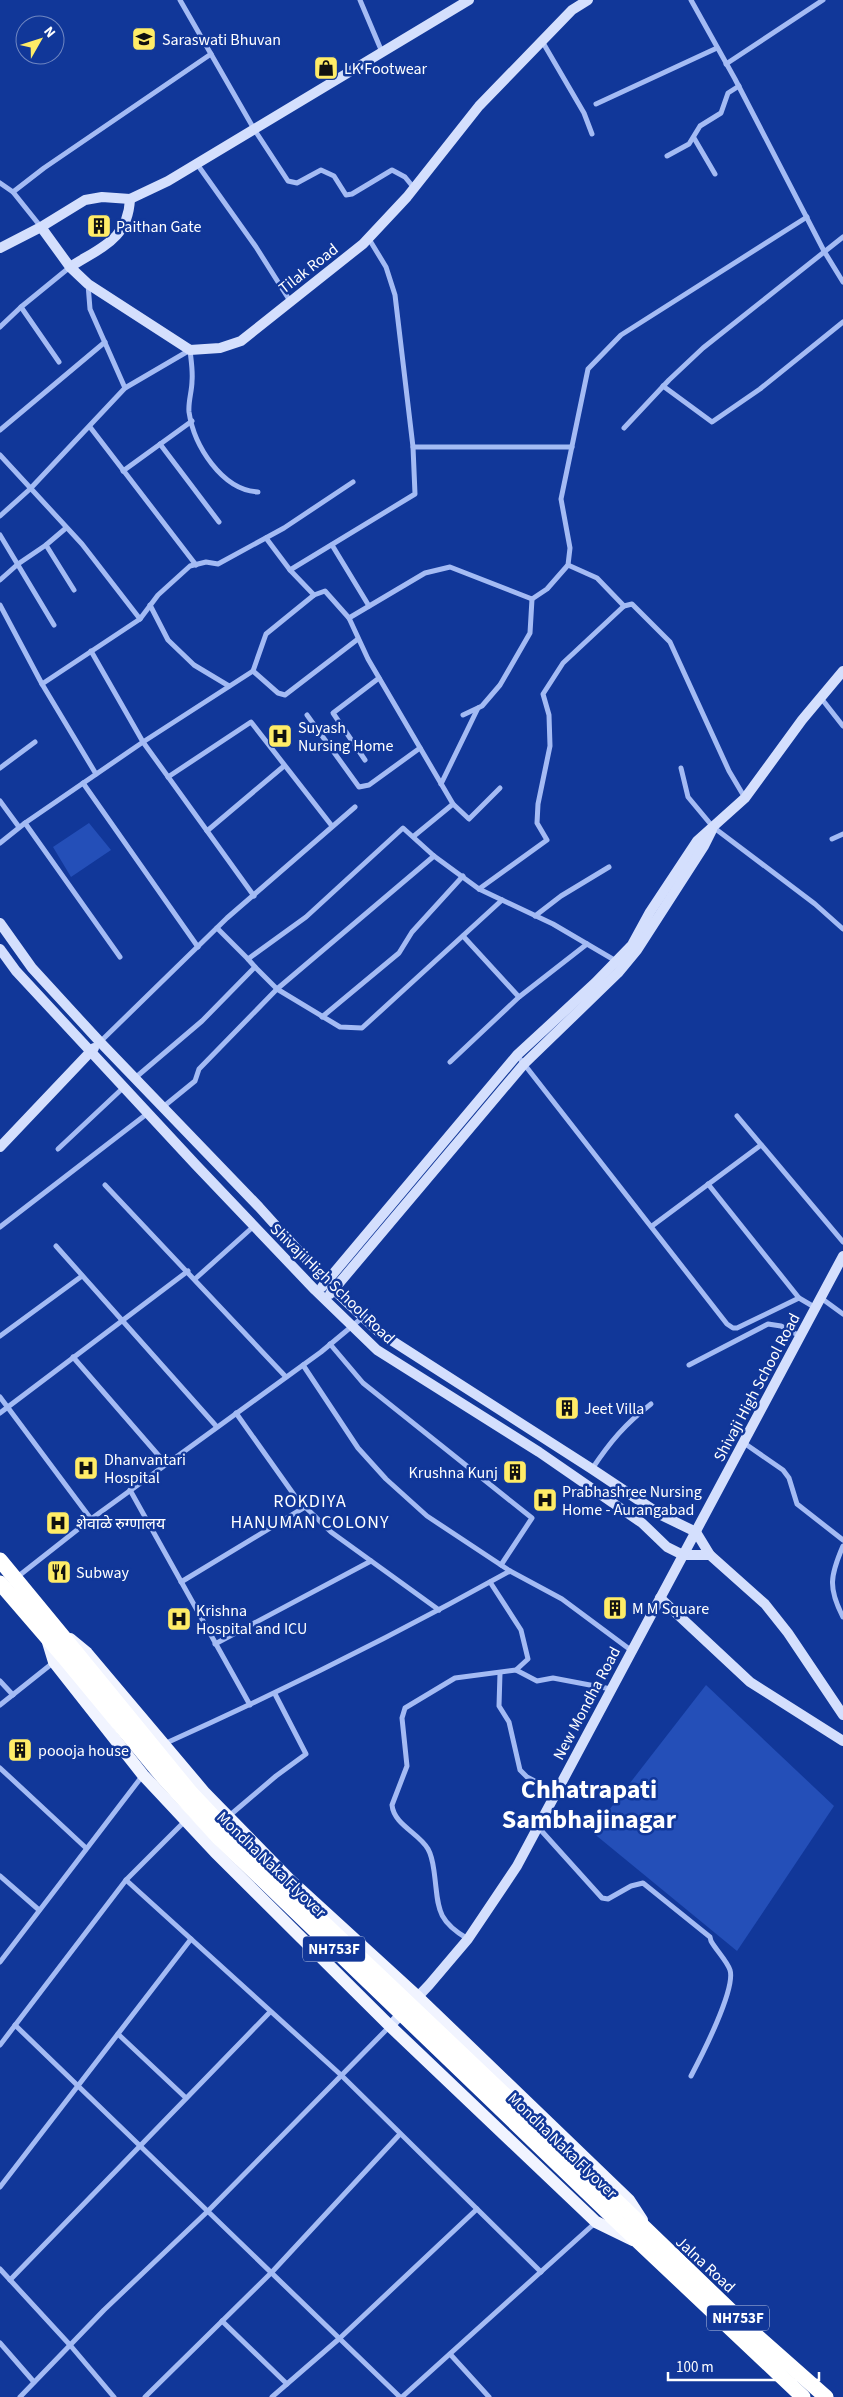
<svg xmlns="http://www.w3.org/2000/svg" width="843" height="2397" font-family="'Source Sans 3','Noto Sans Devanagari',sans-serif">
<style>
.green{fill:#244fb8}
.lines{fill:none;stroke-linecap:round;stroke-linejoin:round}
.street{stroke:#a4bbf4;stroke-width:5}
.secondary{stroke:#d4dffd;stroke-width:10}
.primary{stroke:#f1f4ff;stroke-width:12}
.highway{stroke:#fff;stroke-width:15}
.highway-bridge{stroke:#fff;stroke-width:15}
.labels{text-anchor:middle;stroke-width:5;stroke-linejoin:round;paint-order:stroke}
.shield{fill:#113799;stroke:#b8c3e0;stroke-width:1}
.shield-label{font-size:15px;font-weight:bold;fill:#fff}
.poi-label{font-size:16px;fill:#fff;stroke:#113799;text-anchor:start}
.street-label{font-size:16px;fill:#fff;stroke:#113799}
.neighbourhood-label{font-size:18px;letter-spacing:1px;fill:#fff;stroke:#113799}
.town-label{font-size:26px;font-weight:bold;fill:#fff;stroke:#113799}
</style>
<rect width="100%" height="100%" fill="#113799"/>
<g class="green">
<polygon points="89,823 111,850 71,877 53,847"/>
<polygon points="706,1685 834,1806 737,1951 592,1832"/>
</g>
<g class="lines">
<g class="street">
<polyline points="180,0 254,129 288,181 297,183 321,170 334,176 346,195 352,194 392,170 405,177 414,188"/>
<polyline points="360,0 382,52"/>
<polyline points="691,0 735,79 824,251 843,282"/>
<polyline points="542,41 584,113 592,134"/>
<polyline points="726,64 823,0"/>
<polyline points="596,104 717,48"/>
<polyline points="694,138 715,174"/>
<polyline points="667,156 689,144 700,126 721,113 728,93 739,86"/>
<polyline points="197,164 256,247 290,301"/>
<polyline points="0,183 13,192 41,227"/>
<polyline points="13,192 44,168 211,54"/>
<polyline points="88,284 90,309 125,388"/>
<polyline points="21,307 59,362"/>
<polyline points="0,327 21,307 70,267"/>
<polyline points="663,386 712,422 760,389 843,322"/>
<polyline points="90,427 196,565"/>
<polyline points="624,428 669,380 703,348 843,237"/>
<polyline points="0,430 105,342"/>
<polyline points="160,444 219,522"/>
<polyline points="413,447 572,447"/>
<polyline points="0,455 82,544 140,619"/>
<polyline points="123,471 192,421"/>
<path d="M0 516 30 489 125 388 190 350C191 360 193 371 192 381 192 391 188 402 189 412 194 446 222 490 258 492"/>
<polyline points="66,528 46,545 74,590"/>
<polyline points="0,535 54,625"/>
<polyline points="266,538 290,570 314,595"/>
<polyline points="332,545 369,606"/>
<polyline points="568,565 597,578 624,606"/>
<polyline points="290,570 415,494 413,447 395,295 386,267 369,239"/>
<polyline points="0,580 18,564 46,545"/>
<polyline points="0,605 42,684 96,774"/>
<polyline points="150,605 168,640 194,665 229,686"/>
<polyline points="349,618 368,659 453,804 414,836"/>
<polyline points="91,651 143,742 254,896"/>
<polyline points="253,671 278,693 285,695 358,639"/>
<polyline points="42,684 140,619 158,595 190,566 206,562 218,564 284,528 353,482"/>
<polyline points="821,698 843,726"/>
<polyline points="307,715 359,787 369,785 420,748"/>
<polyline points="463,715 482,706 500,685 530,633 532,599"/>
<polyline points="365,760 333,713 379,678"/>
<polyline points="0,768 35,742"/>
<polyline points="681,768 688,797 713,827 815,904 843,929"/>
<polyline points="168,777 251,722 332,826"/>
<polyline points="83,783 198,947"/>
<polyline points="441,784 478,708"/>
<polyline points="0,801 19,827"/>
<polyline points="453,804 469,819 500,788"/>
<polyline points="25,823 120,957"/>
<polyline points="207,831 284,766"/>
<polyline points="832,839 843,834"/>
<polyline points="0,843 25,823 143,742 253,671 266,634 314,595 325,591 349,618 425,573 450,567 532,599 547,589 568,565 570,548 561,499 588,369 621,335 807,217"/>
<polyline points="479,889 547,840 537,823 538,804 550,746 549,715 543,694 563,663 624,606 632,604 670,642 729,771 745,798"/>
<polyline points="535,916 561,896 609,867"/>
<polyline points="217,928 248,959"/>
<polyline points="463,936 519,997"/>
<polyline points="255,967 277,989 340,1027 362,1028 502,900"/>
<polyline points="322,1017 399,953 412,932 463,876"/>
<polyline points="100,1042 227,918 355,807"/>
<polyline points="517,1055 727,1324 733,1328 737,1328 799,1298 816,1308"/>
<polyline points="450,1062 519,997 587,944"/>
<polyline points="135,1078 202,1021 255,967 248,959 306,917 403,828 434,856 479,889 553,924 616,961"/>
<polyline points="163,1107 195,1081 199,1069 277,989 434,856"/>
<polyline points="737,1116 843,1242"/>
<polyline points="58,1149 124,1087"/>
<polyline points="708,1184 799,1298"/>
<polyline points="105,1185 286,1377"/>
<polyline points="652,1226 761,1145"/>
<polyline points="0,1227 148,1113"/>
<polyline points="56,1246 217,1427"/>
<polyline points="195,1279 254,1226"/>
<polyline points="821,1298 843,1314"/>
<polyline points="0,1336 82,1276"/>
<polyline points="330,1344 363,1383 532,1518 501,1565"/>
<polyline points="73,1357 166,1464"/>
<polyline points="303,1365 358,1448 386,1479 427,1516 510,1571 562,1599 632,1651"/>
<polyline points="689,1365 768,1324 781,1326 800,1336"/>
<polyline points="0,1397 91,1519"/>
<polyline points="0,1413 188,1271"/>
<polyline points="236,1413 297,1499 331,1532 439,1610"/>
<polyline points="744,1443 783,1470 789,1478 797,1504 843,1540"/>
<path d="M592 1469C610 1442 625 1424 651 1404"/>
<polyline points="130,1490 250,1705"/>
<path d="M843 1546C830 1576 828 1588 843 1617"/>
<polyline points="16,1578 91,1519 321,1352 363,1317"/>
<polyline points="181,1582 305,1507"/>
<polyline points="215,1644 371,1561"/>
<polyline points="516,1670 537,1681 553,1678 611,1689"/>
<polyline points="500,1673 499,1706 509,1722 520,1770 527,1777 556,1792"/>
<polyline points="0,1681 13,1695"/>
<polyline points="0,1705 54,1662"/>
<path d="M164 1744C282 1691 397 1634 510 1571"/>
<polyline points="0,1768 86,1848"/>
<polyline points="229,1816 276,1776 306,1754 275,1694"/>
<path d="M538 1827 602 1898 608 1899 631 1886 643 1883 710 1937 711 1941C716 1950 727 1961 730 1970 736 1989 701 2057 691 2076"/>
<polyline points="0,1876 39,1910"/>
<polyline points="126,1880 341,2075 541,2272"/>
<path d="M468 1939C434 1919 439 1906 434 1871 433 1864 432 1856 428 1849 419 1833 394 1825 392 1805L407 1766 402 1718 405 1708 455 1678 516 1670 528 1659 521 1630 490 1582"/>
<polyline points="0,1962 143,1775"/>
<polyline points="15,2025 400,2397"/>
<polyline points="118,2034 186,2098"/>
<polyline points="0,2045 126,1880 185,1821"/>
<polyline points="0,2187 191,1939"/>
<polyline points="0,2269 70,2345 114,2397"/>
<polyline points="10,2280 270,2012"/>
<polyline points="222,2321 287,2384"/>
<polyline points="0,2343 34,2382"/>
<polyline points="450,2354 489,2397"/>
<polyline points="20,2397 104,2310 208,2211 390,2026"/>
<polyline points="145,2397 272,2272 400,2134"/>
<polyline points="272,2397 340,2338 477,2209"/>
<polyline points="402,2397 595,2223"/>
</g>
<g class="secondary">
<polyline points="41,227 70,267 88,284 190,350 220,348 241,341 363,244 407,197 479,106 572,10 588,0"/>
<polyline points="0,248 41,227 85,200 102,197 130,199 168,181 469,0"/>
<path d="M70 267C101 247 128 240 130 199"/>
<polyline points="0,923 32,968 100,1042 259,1207 333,1289 380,1333 592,1469 661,1515 696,1532 710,1555 765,1604 788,1633 843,1715"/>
<polyline points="0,949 16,971 196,1165 315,1290 377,1350 539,1452 642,1523 667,1547 683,1555 710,1555"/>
<polyline points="0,1147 94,1048"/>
<polyline points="322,1287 517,1055 595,983 632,945 650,912 697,841 745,798 802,720 843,671"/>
<polyline points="330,1294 524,1064 618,973 637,950 704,846 712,830"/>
<polyline points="660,1598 750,1682 843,1741"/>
<polyline points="390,2026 429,1985 468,1939 517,1866 843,1256"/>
</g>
<g class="primary">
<polyline points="47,1639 54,1662 143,1775 215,1852 390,2026 596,2222 633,2240"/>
<polyline points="70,1639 87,1653 205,1793 290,1880 418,1997 629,2200 642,2220"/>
</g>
<g class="highway">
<polyline points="0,1560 75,1651"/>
<polyline points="0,1583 63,1656"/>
<polyline points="625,2209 757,2336 826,2397"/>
<polyline points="622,2226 803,2397"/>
</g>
<g class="highway-bridge">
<polyline points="75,1651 191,1793 224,1828 625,2209"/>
<polyline points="63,1656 163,1777 218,1837 622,2226"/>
</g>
</g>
<defs>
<symbol id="school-square" viewBox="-11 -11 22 22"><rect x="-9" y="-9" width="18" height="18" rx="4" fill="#ffec67" stroke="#113799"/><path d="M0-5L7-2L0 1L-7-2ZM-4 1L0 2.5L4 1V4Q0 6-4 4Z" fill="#111"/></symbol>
<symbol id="shop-square" viewBox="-11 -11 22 22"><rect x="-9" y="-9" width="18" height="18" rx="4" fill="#ffec67" stroke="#113799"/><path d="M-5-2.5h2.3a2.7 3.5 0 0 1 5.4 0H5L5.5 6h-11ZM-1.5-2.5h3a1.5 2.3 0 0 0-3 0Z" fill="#111"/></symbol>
<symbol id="building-square" viewBox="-11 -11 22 22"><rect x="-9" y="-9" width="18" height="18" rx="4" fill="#ffec67" stroke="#113799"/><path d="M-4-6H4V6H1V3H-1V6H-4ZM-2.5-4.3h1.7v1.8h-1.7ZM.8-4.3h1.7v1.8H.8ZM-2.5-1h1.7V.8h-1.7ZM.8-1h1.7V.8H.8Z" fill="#111"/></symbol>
<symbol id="hospital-square" viewBox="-11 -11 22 22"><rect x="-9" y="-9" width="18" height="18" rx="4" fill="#ffec67" stroke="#113799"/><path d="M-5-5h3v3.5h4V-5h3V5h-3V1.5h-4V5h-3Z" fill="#111"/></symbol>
<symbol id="restaurant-square" viewBox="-11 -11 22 22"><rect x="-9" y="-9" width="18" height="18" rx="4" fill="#ffec67" stroke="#113799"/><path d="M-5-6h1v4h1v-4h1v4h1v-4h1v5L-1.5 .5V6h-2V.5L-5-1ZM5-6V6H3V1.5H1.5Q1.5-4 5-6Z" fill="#111"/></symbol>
</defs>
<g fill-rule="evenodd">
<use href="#school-square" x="130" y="25" width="28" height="28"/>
<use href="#shop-square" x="312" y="54" width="28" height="28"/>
<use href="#building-square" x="85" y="212" width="28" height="28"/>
<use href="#hospital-square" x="266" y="722" width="28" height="28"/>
<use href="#building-square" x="553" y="1394" width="28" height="28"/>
<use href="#hospital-square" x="72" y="1454" width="28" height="28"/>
<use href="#building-square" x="501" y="1458" width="28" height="28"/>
<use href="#hospital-square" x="531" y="1486" width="28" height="28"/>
<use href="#hospital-square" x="44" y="1509" width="28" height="28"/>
<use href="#restaurant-square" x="45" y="1558" width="28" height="28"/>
<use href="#building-square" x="601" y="1594" width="28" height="28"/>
<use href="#hospital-square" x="165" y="1605" width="28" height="28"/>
<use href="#building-square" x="6" y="1736" width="28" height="28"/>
</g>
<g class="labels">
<g class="shield">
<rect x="303" y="1936.5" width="62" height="25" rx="4"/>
<rect x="707" y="2305.5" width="62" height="25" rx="4"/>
</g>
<g class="shield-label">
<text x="334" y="1954">NH753F</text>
<text x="738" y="2323">NH753F</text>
</g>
<g class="poi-label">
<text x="162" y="45">Saraswati Bhuvan</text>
<text x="344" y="74">LK Footwear</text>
<text x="116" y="232">Paithan Gate</text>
<text x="298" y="733">Suyash<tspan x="298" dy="18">Nursing Home</tspan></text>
<text x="584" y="1414">Jeet Villa</text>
<text x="104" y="1465">Dhanvantari<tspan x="104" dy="18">Hospital</tspan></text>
<text x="498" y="1478" text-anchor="end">Krushna Kunj</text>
<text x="562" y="1497">Prabhashree Nursing<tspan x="562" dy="18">Home - Aurangabad</tspan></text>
<text x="76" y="1529">शेवाळे रुग्णालय</text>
<text x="76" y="1578">Subway</text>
<text x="632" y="1614">M M Square</text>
<text x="196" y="1616">Krishna<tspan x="196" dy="18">Hospital and ICU</tspan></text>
<text x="38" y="1756">poooja house</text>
</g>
<g class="street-label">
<text transform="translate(308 268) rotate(-38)" y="6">Tilak Road</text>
<text transform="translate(333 1283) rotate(44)" y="6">Shivaji High School Road</text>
<text transform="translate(756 1387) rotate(-62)" y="6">Shivaji High School Road</text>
<text transform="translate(586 1703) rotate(-62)" y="6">New Mondha Road</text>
<text transform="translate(272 1864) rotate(44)" y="6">Mondha Naka Flyover</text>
<text transform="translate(563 2145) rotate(44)" y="6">Mondha Naka Flyover</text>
<text transform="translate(706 2264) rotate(43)" y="6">Jalna Road</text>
</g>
<g class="neighbourhood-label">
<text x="310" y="1507">ROKDIYA<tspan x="310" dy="21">HANUMAN COLONY</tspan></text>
</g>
<g class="town-label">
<text x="589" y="1798">Chhatrapati<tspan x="589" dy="30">Sambhajinagar</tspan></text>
</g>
</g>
<g transform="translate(40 40) rotate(51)"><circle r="24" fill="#113799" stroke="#7087c2"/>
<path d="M0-4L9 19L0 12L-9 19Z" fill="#ffec67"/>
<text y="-8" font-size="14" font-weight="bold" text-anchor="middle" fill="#ffffff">N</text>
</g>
<path d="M668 2372v8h151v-8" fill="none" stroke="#ffffff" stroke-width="2.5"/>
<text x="676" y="2372" font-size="15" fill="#ffffff" stroke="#113799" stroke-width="4" paint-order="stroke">100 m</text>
</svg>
